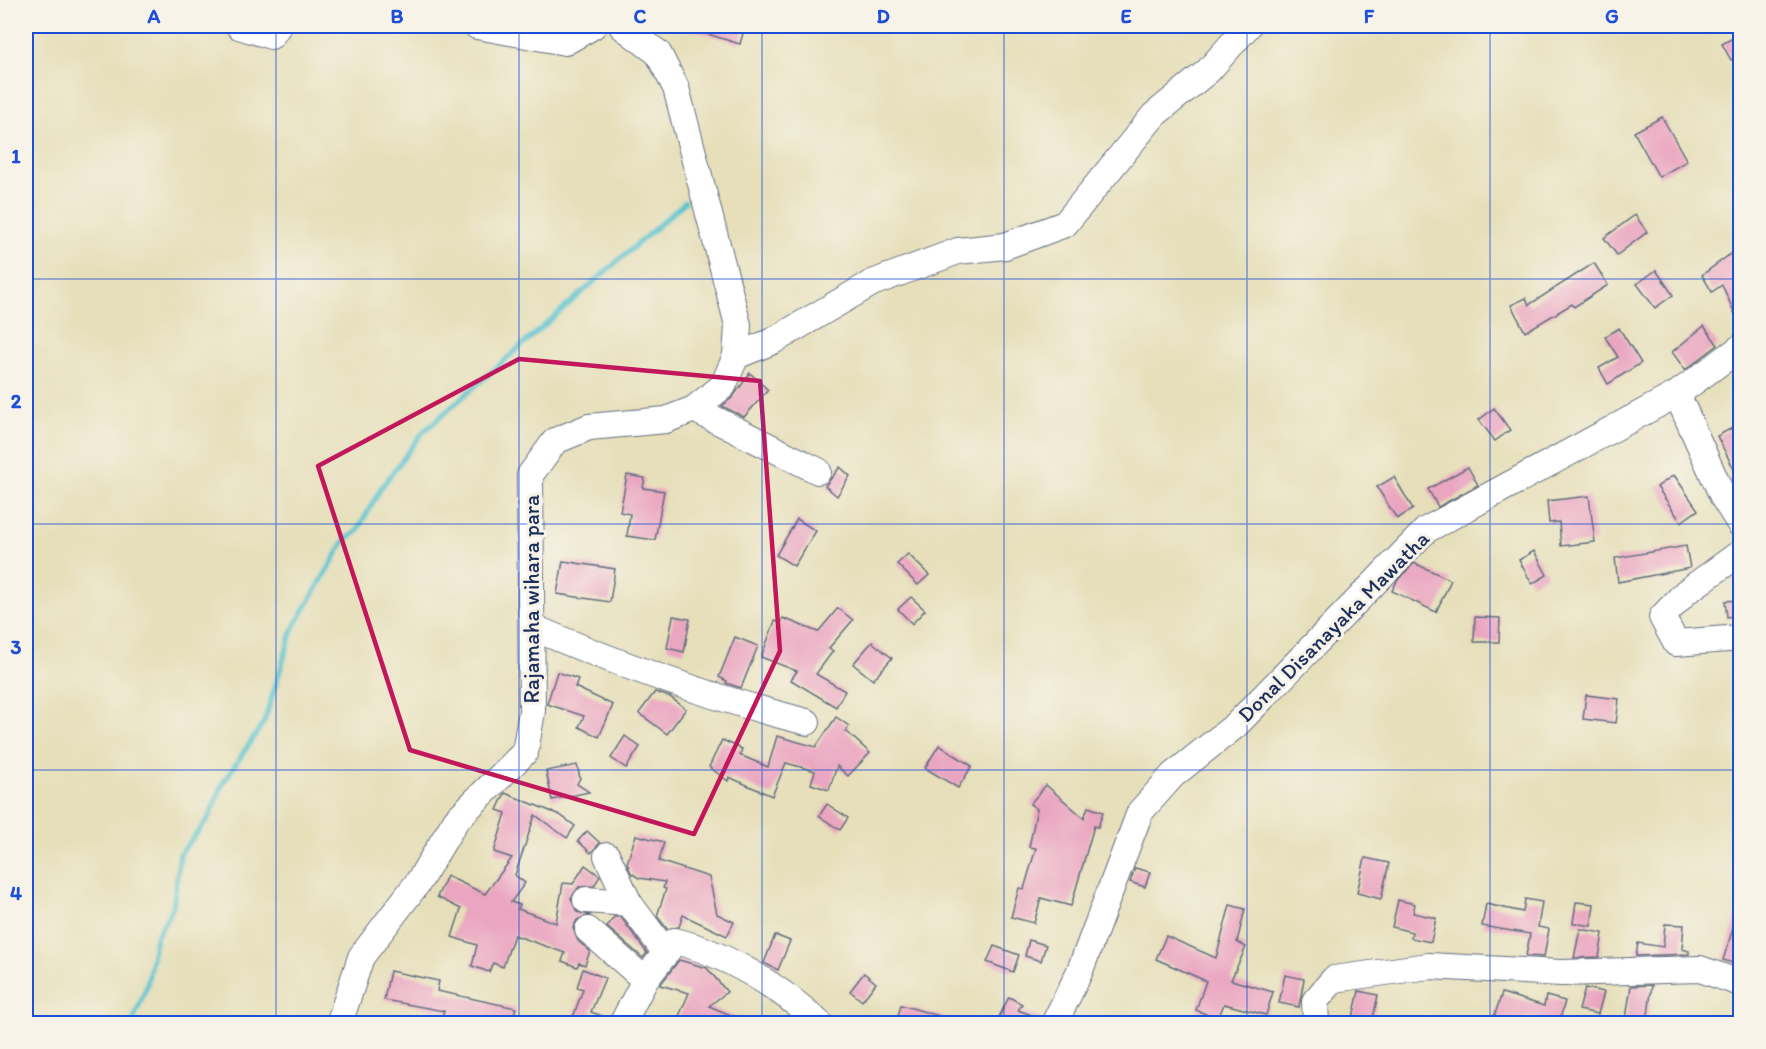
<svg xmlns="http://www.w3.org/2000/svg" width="1766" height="1049" font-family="Itim,sans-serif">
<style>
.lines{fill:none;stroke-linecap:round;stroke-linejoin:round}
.stream{stroke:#56c2ce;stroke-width:5}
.building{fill:#eaa5c0}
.minor-casing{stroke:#626d7e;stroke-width:28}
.minor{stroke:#fff;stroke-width:26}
.marked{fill:none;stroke:#c2185b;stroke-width:4.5;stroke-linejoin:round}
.grid{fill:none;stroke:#1d4ed8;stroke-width:1.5;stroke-opacity:0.55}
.labels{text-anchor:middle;stroke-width:6;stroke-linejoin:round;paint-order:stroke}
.street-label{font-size:22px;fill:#1b2f5e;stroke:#f7f3e8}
.neatline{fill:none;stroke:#1d4ed8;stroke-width:2}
.grid-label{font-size:20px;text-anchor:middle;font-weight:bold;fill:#1d4ed8}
</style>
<rect width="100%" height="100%" fill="#f7f3e8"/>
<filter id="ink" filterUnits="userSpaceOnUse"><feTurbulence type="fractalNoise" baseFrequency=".0167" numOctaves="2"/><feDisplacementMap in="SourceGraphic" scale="12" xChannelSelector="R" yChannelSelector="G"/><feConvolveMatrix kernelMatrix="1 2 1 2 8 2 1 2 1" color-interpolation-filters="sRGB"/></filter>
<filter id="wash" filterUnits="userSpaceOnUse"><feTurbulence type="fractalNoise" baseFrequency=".008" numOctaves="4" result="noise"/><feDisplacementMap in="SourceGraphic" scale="24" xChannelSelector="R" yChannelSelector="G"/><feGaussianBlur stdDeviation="1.35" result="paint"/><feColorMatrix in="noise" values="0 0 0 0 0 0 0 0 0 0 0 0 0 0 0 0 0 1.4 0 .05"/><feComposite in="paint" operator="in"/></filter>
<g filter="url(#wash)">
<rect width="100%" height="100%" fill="#e6dfba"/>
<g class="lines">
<polyline class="stream" points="132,1024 147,985 156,937 173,907 180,854 209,818 223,783 264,722 293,629 345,540 356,533 381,488 423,432 685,202"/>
</g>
<g id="blocks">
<g class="building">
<polygon points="692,26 745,26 740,44 691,29"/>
<polygon points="1740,34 1740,54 1731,60 1722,44"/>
<polygon points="1662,117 1687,161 1659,177 1634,132"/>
<polygon points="1635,215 1647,232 1617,255 1604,238"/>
<polygon points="1740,247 1740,325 1722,285 1712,292 1702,275"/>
<polygon points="1594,263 1608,285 1574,307 1572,304 1525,332 1511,305 1526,298 1529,305"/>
<polygon points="1656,270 1673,295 1655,308 1637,284"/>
<polygon points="1704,326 1718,345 1685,370 1672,352"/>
<polygon points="1619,328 1641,363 1608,384 1599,368 1618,357 1605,337"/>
<polygon points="750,373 768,390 744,417 722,406 733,397"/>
<polygon points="1494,408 1510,430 1495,441 1479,420"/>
<polygon points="1734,427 1740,439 1740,481 1717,436"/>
<polygon points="840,467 850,476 837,496 825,486"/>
<polygon points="1468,467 1478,485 1438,507 1428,489"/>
<polygon points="627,475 645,478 643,488 664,491 655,540 627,536 630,514 620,512"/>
<polygon points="1674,475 1698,510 1681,522 1657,487"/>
<polygon points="1394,477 1413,509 1397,519 1377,487"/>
<polygon points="1589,496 1595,542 1561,546 1559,522 1549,523 1547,501"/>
<polygon points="797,519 816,531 794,566 776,555"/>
<polygon points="1686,546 1690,568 1618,582 1615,558"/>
<polygon points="1534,551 1547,575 1532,584 1519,560"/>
<polygon points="908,554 929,575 918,585 897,564"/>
<polygon points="563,561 615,569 610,602 557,594"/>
<polygon points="1414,563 1451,580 1436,612 1392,591 1397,581"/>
<polygon points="911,597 925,610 912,624 898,609"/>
<polygon points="1740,600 1740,615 1727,617 1725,601"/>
<polygon points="838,608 853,620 829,648 833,651 816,674 845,691 836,707 791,680 797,671 761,657 775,621 781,623 783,618 818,632"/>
<polygon points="673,616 690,619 684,652 667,648"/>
<polygon points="1475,617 1500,618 1499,642 1474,642"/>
<polygon points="735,637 758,646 741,688 726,683 727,681 719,677"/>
<polygon points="872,642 892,658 873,680 853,664"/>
<polygon points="557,672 578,679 575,687 613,705 599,737 579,727 584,716 547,704"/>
<polygon points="655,692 670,697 686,709 667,734 639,713"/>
<polygon points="1586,695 1619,699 1616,723 1583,719"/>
<polygon points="836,717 849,726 846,731 870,753 848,776 837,766 829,790 811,784 815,771 786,763 772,796 729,777 728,781 709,767 722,740 742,749 740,755 768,767 777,736 816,747"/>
<polygon points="625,736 640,747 626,768 611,758"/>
<polygon points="939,745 972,766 958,788 925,768"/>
<polygon points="577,765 580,778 577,784 589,792 552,800 546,771"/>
<polygon points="1046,785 1084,818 1088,807 1103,812 1098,827 1094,826 1071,906 1041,898 1034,923 1011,917 1019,888 1024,889 1036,848 1029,847 1037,809 1030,804"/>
<polygon points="505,793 560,815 575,826 567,838 535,815 515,875 525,883 511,902 520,905 518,909 556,923 563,883 573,884 585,865 600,876 594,886 579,887 571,898 577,912 590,915 577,920 573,928 578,941 590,951 585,965 579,963 577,967 562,961 565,953 514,935 503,967 493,963 489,972 472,966 477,945 452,937 461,909 437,897 447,876 485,894 512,858 494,852 506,813 497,810"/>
<polygon points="827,804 848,818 840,830 819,816"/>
<polygon points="587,831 600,843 591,853 578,841"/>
<polygon points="636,835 664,842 659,861 709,877 717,914 734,922 727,936 683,915 679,927 667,929 657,916 666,889 663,888 665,882 639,878 631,873 627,863"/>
<polygon points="1365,858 1389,863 1381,899 1357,893"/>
<polygon points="1135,868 1150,872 1145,887 1130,882"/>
<polygon points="1525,899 1542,902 1538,927 1549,929 1544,957 1526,956 1530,934 1482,926 1486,904 1523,912"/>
<polygon points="1398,900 1415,904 1413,913 1436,918 1431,942 1411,938 1412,932 1392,927"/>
<polygon points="1576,902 1594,904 1591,926 1573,923"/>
<polygon points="1230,905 1245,909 1237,942 1246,947 1231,980 1273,992 1266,1015 1224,1004 1218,1019 1196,1010 1206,981 1156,959 1166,936 1216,958"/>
<polygon points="1737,916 1740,917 1740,965 1723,960"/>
<polygon points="614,917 621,917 647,953 643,958 607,927"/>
<polygon points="1665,924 1684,925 1682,949 1689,951 1689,954 1636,956 1638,943 1663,947"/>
<polygon points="1580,929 1603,933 1599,957 1574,958"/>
<polygon points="775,935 790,941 778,970 764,963"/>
<polygon points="1029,940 1046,945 1041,961 1025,956"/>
<polygon points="994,946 1019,955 1013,972 987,962"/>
<polygon points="679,960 707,968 727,992 709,1006 750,1023 676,1023 689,993 660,985"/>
<polygon points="583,969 605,978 591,1012 608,1018 607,1023 571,1023 583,989 577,987"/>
<polygon points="390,971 439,981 437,991 516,1008 511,1023 441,1023 444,1011 384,1000"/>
<polygon points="864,973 876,983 862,1001 850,991"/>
<polygon points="1285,975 1304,979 1299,1007 1279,1003"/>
<polygon points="1652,985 1647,1022 1626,1018 1631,986"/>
<polygon points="1585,988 1604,992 1598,1014 1579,1010"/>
<polygon points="1359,991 1378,995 1372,1023 1355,1023 1356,1018 1353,1017"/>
<polygon points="1502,993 1544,1006 1546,996 1565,1001 1559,1023 1525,1017 1523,1023 1492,1023"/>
<polygon points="1009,997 1022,1004 1018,1010 1040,1018 1039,1023 996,1023"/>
<polygon points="901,1005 950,1019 949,1023 896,1023"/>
</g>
</g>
</g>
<g filter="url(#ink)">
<use href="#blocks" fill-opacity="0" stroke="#626d7e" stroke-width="1.5"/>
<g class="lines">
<defs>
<g id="minor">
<polyline points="239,26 271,36 278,26"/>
<polyline points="477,26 565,42 593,26"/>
<polyline points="736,356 773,341 872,283 958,251 1005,246 1065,224 1154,115 1208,71 1248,26"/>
<polyline points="1677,394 1723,497 1740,524"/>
<polyline points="694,409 818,471"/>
<polyline points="1740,553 1686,592 1662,617 1676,643 1740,638"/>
<path d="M532 627C622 666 712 698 807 722"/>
<polyline points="607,856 629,903 666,953"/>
<polyline points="586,900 629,903"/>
<polyline points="588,930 645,980"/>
<polyline points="339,1024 361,957 419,881 456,820 525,752 532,711 530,475 555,441 589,427 666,420 694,409 723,386 736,356 738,325 676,88 658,53 622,26"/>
<path d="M622 1024 645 980 675 941C725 953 782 988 820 1024"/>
<polyline points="1054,1024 1079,973 1140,812 1173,775 1236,725 1426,530 1677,394 1740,348"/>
<polyline points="1316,1024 1315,1001 1334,979 1429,966 1561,973 1700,969 1740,983"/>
</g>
</defs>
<use href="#minor" class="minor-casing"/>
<use href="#minor" class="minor"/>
</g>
</g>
<path class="marked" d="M519 359 760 381 780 651 694 834 410 750 318 466Z"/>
<path class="grid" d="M276 26V1024M519 26V1024M762 26V1024M1004 26V1024M1247 26V1024M1490 26V1024M26 279H1740M26 524H1740M26 770H1740"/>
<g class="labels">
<g class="street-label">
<text transform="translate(531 599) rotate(-90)" y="8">Rajamaha wihara para</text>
<text transform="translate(1333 626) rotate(-45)" y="8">Donal Disanayaka Mawatha</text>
</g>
</g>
<rect width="1766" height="1049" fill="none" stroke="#f7f3e8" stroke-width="66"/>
<rect x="33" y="33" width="1700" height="983" class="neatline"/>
<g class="grid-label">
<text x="154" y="23">A</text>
<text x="397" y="23">B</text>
<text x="640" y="23">C</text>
<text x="883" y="23">D</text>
<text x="1126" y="23">E</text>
<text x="1369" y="23">F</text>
<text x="1612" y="23">G</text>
<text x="16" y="163">1</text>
<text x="16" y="408">2</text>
<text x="16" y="654">3</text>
<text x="16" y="900">4</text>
</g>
</svg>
